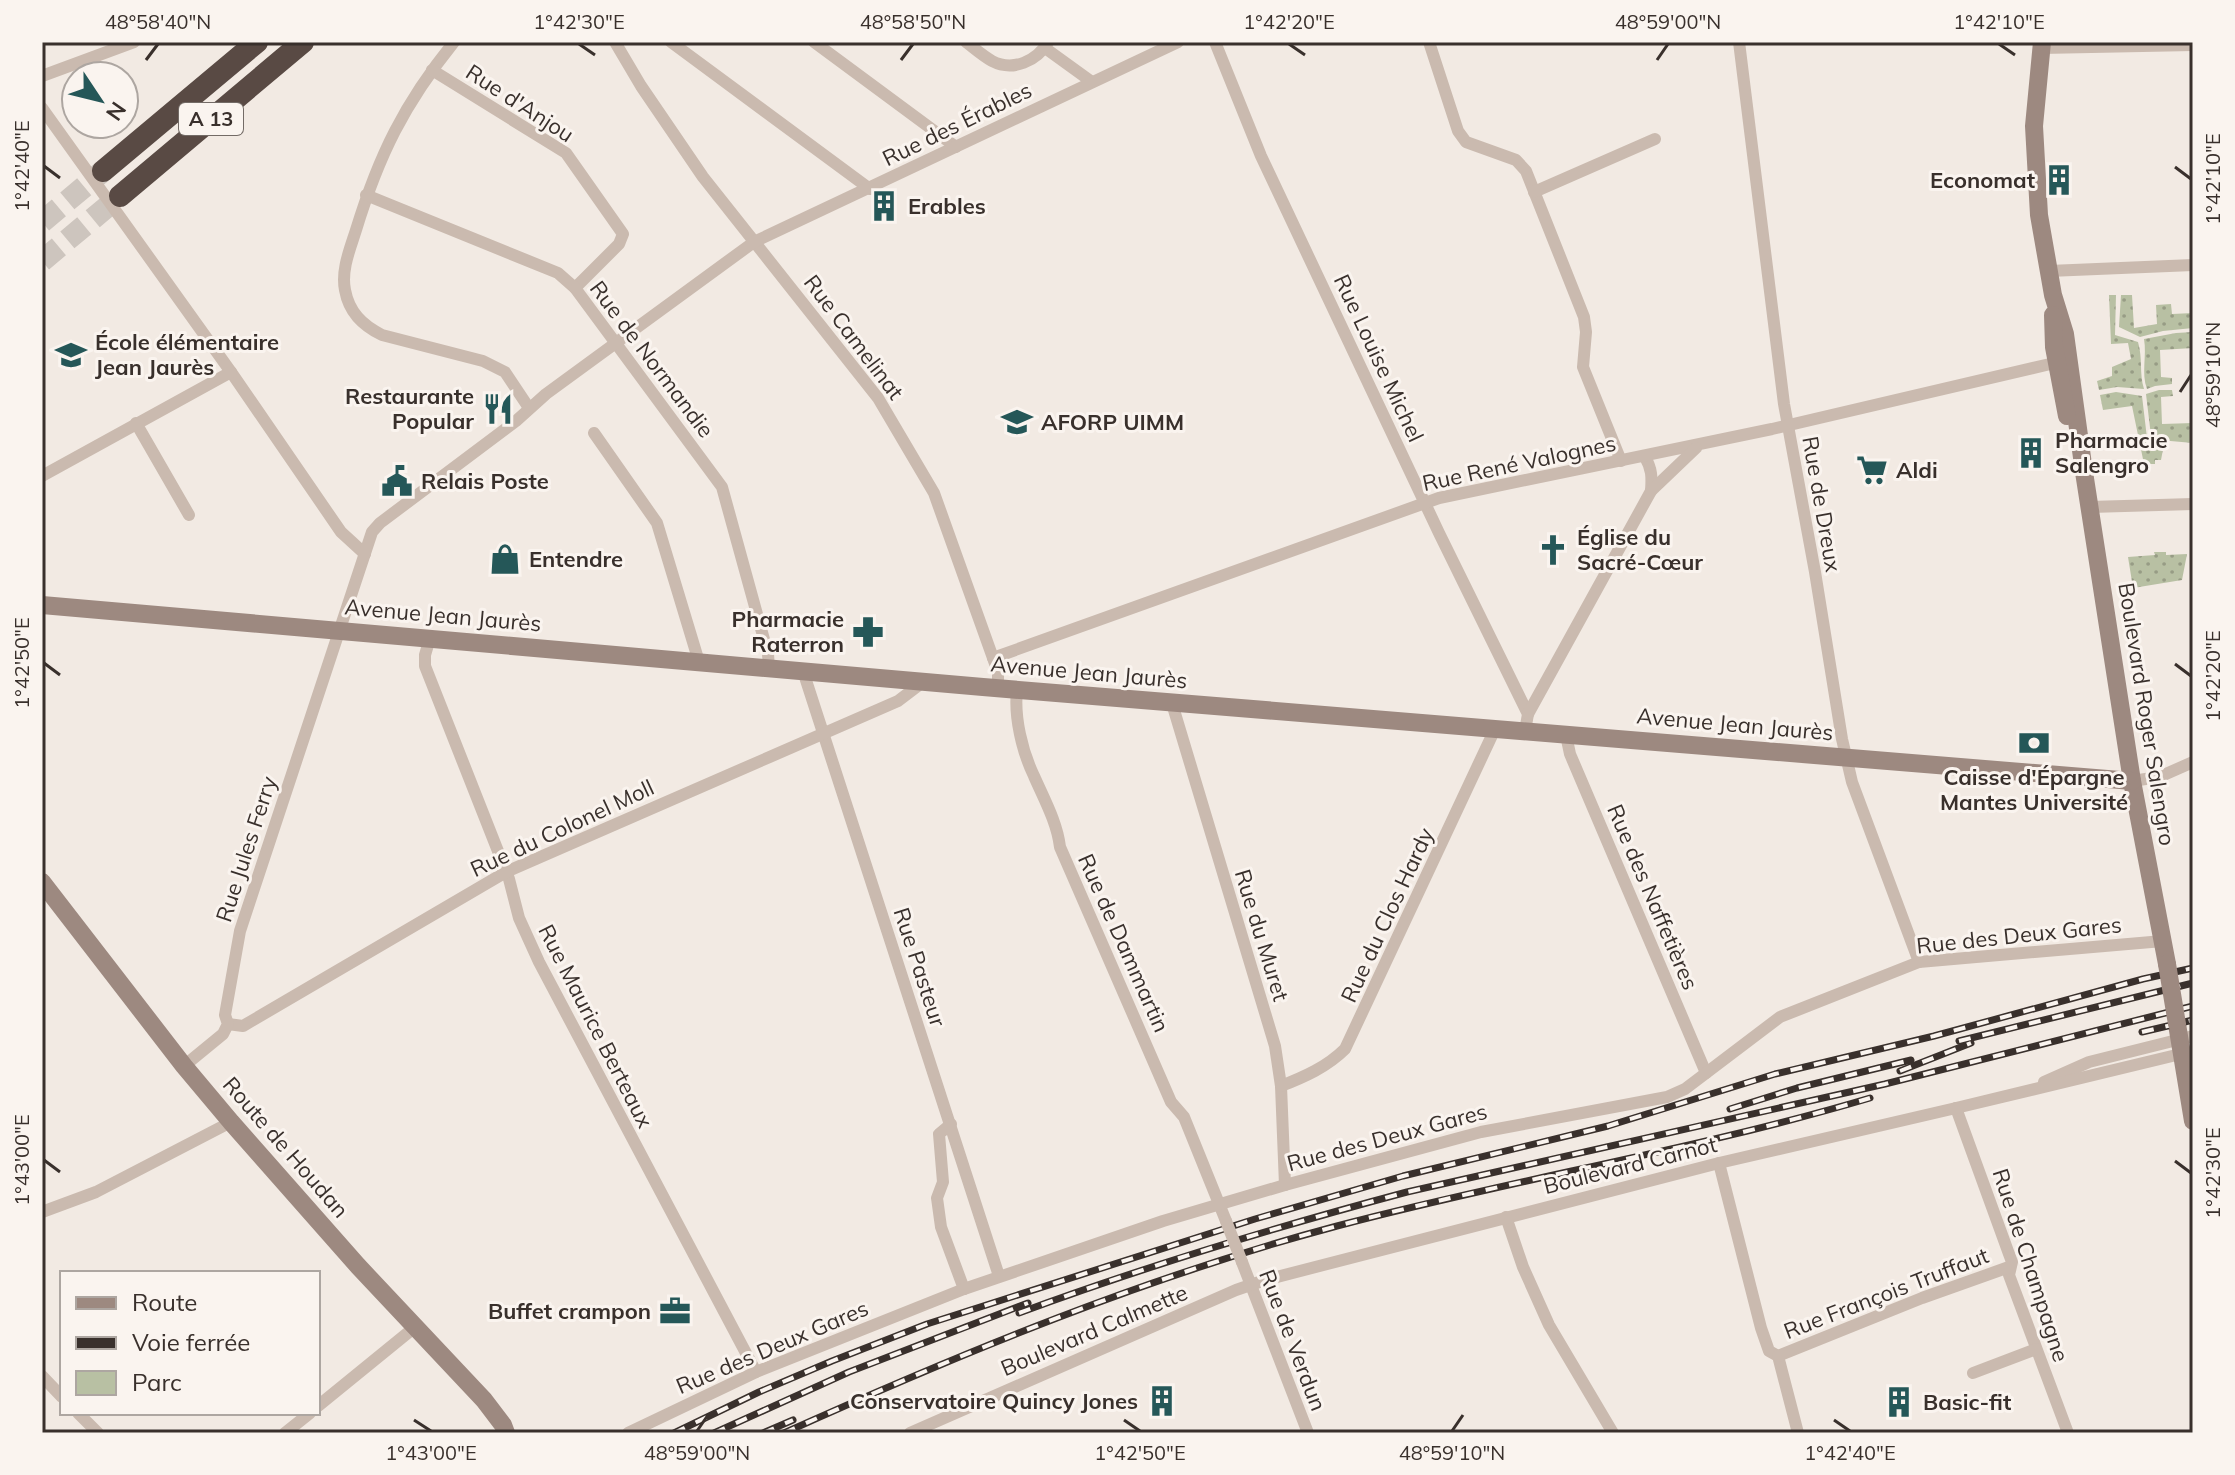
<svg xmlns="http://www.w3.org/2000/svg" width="2235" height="1475" font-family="Mulish,sans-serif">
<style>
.green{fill:url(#green-dots)}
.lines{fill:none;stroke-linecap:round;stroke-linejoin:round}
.motorway-tunnel{stroke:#cdc5be;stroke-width:22;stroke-dasharray:22 11;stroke-linecap:butt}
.minor{stroke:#cabaaf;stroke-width:12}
.tertiary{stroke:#cabaaf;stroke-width:16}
.secondary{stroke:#9d8980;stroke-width:18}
.motorway{stroke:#594a44;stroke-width:22}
.rail-casing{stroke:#39302c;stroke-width:7}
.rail{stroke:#faf4ef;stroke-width:4;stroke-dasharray:12;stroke-linecap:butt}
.minor-bridge{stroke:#cabaaf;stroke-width:12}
.secondary-bridge{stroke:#9d8980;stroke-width:18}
.ticks{fill:none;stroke:#39302c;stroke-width:3}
.labels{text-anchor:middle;stroke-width:6;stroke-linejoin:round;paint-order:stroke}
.shield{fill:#faf4ef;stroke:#736b66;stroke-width:2}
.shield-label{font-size:20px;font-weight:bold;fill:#39302c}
.street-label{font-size:22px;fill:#39302c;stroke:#faf4ef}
.poi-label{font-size:22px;font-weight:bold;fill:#39302c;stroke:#faf4ef;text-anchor:start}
.neatline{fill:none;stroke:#39302c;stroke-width:3}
.ticks-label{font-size:20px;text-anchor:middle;fill:#39302c}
</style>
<defs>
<pattern id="green-dots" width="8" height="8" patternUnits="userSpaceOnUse" patternTransform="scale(2)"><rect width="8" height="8" fill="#b8c0a3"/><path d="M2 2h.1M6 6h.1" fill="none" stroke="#979c85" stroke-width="1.8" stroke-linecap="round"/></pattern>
</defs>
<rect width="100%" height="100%" fill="#f2eae3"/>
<g class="green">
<path d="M2109 295H2116L2115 335 2138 342C2143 359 2139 373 2144 389L2117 387 2099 390 2097 381 2112 376V367L2131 359 2128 343 2111 344Z"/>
<polygon points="2121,295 2132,295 2134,328 2157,324 2156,305 2171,304 2172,314 2193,313 2193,328 2163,331 2140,337 2119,327"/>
<path d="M2193 332V348L2160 350 2161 377 2172 378V384L2155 386 2147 389C2141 373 2147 356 2144 339L2176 333Z"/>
<polygon points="2159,390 2172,390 2173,396 2161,397 2162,424 2193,423 2193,443 2159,440 2151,436 2146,394"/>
<polygon points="2116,392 2142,396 2147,438 2152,442 2164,444 2161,460 2155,460 2155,464 2144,464 2132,406 2103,410 2100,395"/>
<polygon points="2154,552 2166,552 2166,555 2187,554 2182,580 2133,588 2128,557 2155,555"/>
</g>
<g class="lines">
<g class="motorway-tunnel">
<polyline points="42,222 103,171"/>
<polyline points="42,261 120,196"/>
</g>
<g class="minor">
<path d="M454 42C404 104 379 155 356 230 350 249 341 270 345 290 349 312 362 325 382 335L483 361 505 372 529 408"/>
<polyline points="615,42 641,86 703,177 878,398 934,493 998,672 998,688"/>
<polyline points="671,42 870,189"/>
<polyline points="814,42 956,147"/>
<path d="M966 42C974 48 983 56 992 61 1013 72 1037 61 1048 42"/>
<polyline points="1215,42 1261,156 1439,533 1528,714 1525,731"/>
<polyline points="1429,42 1458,131 1466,142 1516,160 1526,171 1584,317 1586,332 1583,367 1621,461"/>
<polyline points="1739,42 1784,404 1815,572 1842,739 1852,782 1919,962"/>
<polyline points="1045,48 1092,82"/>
<polyline points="432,70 566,153 623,234 619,244 575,288"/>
<polyline points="42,76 134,42"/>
<polyline points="42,108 231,372 341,532 365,554"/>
<polyline points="1534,192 1655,139"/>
<polyline points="366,195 558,273 575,288 722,487 768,654 769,668"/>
<polyline points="2049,271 2193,265"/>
<polyline points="136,423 189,515"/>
<polyline points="594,433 657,523 699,662"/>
<path d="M1645 457C1652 469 1652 477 1651 491"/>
<polyline points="42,476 231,372"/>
<polyline points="2090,507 2193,504"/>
<polyline points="430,638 425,655 425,666 509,879 519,918 539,962 756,1372"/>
<polyline points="993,658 1439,498 1772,429 2063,361"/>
<polyline points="803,671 999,1276"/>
<path d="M1017 690C1014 717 1022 751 1034 776 1044 799 1057 822 1060 847L1171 1102 1184 1117 1226 1221"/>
<polyline points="1174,703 1174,710 1275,1046 1281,1086 1285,1185"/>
<polyline points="1528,714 1651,491 1696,448"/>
<polyline points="1566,735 1570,754 1706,1073"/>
<polyline points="2132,781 2159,777 2193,762"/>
<polyline points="228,1024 243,1026 506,872 898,701 923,682"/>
<polyline points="184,1066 223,1034 228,1024 225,1015 240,931 372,532 380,523 516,421 546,394 754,242 1178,42"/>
<polyline points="2044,1082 2089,1062 2193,1036"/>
<path d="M1281 1086C1304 1077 1327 1067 1345 1049L1495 729"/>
<polyline points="1956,1108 2009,1254 2012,1262 2009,1275 2068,1433"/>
<polyline points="951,1124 939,1134 943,1182 937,1198 941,1227 964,1289"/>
<polyline points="1719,1163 1761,1328 1769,1351 1778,1356 1798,1433"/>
<polyline points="42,1212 96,1192 231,1122"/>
<polyline points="1506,1217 1523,1267 1549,1325 1613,1433"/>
<polyline points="1242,1262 1308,1433"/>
<polyline points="1778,1356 1922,1298 2009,1267"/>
<polyline points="1973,1373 2036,1349"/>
<polyline points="42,1376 62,1397"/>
<polyline points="318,1406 415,1327"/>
<polyline points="78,1413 98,1433"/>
<polyline points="285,1433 310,1413"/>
<polyline points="628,1433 756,1372 964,1289 1163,1221 1285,1185 1481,1132 1667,1097 1685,1089 1780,1017 1919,962 2163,941"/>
<polyline points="910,1433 1236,1290 1265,1280 1719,1163 1956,1108 2193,1051"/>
</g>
<polyline class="tertiary" points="2041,46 2193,43"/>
<g class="secondary">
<polyline points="2042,42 2034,126 2039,215 2053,295 2065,334 2084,472 2132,781 2167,964"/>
<polyline points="2053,315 2054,347 2067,416"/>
<polyline points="42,605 983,687 2132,781"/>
<polyline points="42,882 184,1066 231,1122 358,1266 484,1400 503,1425 506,1433"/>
<polyline points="2177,1024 2193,1121"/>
</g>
<g class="motorway">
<polyline points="103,171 257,42"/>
<polyline points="120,196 303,42"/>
</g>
<defs>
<g id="rail">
<polyline points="2142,1032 2193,1020"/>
<polyline points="1959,1041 2193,983"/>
<polyline points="1900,1071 1971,1043"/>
<polyline points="1730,1109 1797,1088 1911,1060"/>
<path d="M1019 1313C1146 1266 1276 1227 1407 1192L1885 1084 2193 1006"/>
<polyline points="674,1433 759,1392 832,1361 927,1324 1255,1219 1403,1176 1608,1126 1775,1074 1934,1036 2143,979 2193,968"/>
<polyline points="714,1433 849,1372 1028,1303"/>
<polyline points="763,1433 793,1420"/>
<path d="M784 1433C964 1352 1146 1277 1337 1226 1514 1179 1695 1150 1870 1098"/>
</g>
</defs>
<use href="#rail" class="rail-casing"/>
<use href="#rail" class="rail"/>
<polyline class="minor-bridge" points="1226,1221 1242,1262"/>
<polyline class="secondary-bridge" points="2167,964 2177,1024"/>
</g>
<path class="ticks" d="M579 44 595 55M1289 44 1305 55M1999 44 2015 55M146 60 158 44M901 60 913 44M1657 60 1668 44M44 166 60 178M2175 167 2191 179M2180 392 2191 375M44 663 60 675M2175 664 2191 676M44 1160 60 1172M2175 1161 2191 1173M414 1420 431 1431M1124 1420 1140 1431M1834 1420 1850 1431M697 1431 708 1415M1452 1431 1463 1415"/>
<defs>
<symbol id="building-bare" viewBox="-9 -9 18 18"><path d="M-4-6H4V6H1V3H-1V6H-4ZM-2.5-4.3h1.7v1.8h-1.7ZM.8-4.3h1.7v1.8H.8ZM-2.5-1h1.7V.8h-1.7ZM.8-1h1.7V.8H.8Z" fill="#255758" stroke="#faf4ef" stroke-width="2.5" paint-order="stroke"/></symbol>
<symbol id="school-bare" viewBox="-9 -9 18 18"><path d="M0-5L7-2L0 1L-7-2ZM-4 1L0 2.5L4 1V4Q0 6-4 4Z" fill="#255758" stroke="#faf4ef" stroke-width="2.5" paint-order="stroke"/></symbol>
<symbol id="restaurant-bare" viewBox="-9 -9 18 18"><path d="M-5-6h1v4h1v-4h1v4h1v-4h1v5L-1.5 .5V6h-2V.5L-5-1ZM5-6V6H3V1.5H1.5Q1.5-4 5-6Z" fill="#255758" stroke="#faf4ef" stroke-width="2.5" paint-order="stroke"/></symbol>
<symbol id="supermarket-bare" viewBox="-9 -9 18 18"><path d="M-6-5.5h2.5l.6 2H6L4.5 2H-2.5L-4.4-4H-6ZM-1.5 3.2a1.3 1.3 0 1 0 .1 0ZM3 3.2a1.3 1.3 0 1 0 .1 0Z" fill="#255758" stroke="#faf4ef" stroke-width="2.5" paint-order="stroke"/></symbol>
<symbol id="civic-bare" viewBox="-9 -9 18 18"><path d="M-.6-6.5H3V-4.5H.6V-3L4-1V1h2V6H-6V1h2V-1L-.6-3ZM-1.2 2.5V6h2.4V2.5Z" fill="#255758" stroke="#faf4ef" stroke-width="2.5" paint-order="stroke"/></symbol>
<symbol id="church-bare" viewBox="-9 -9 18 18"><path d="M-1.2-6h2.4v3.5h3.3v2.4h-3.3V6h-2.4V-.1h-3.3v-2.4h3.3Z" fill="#255758" stroke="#faf4ef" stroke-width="2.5" paint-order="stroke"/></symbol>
<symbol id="shop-bare" viewBox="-9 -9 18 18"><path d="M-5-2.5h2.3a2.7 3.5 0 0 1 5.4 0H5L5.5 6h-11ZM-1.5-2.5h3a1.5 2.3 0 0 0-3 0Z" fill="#255758" stroke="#faf4ef" stroke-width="2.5" paint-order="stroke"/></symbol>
<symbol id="pharmacy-bare" viewBox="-9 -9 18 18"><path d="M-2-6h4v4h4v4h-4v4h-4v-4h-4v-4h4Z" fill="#255758" stroke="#faf4ef" stroke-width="2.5" paint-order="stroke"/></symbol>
<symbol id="bank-bare" viewBox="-9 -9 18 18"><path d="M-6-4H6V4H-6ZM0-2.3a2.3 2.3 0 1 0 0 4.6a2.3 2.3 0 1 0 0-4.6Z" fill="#255758" stroke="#faf4ef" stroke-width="2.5" paint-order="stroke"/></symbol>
<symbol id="office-bare" viewBox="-9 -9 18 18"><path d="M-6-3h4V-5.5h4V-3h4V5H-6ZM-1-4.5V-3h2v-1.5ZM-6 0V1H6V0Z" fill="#255758" stroke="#faf4ef" stroke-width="2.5" paint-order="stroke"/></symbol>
</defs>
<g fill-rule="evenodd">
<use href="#building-bare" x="2037" y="158" width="44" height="44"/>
<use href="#building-bare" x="862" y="184" width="44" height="44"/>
<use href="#school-bare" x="49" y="333" width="44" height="44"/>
<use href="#restaurant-bare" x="476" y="387" width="44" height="44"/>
<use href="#school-bare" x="995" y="400" width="44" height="44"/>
<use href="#building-bare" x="2009" y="431" width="44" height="44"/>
<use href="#supermarket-bare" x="1850" y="448" width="44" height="44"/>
<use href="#civic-bare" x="375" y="459" width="44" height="44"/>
<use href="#church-bare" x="1531" y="528" width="44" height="44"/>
<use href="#shop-bare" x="483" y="537" width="44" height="44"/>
<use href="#pharmacy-bare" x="846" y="610" width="44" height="44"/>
<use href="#bank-bare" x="2012" y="721" width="44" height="44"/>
<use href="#office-bare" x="653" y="1289" width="44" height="44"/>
<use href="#building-bare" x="1140" y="1379" width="44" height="44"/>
<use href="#building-bare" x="1877" y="1380" width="44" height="44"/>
</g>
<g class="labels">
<rect class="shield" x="179" y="103" width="64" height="32" rx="6"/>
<g class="shield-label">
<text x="211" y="126">A 13</text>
</g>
<g class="street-label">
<text transform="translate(520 103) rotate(33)" y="8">Rue d'Anjou</text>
<text transform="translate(957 124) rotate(-26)" y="8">Rue des Érables</text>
<text transform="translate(854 337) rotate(53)" y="8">Rue Camelinat</text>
<text transform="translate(1379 358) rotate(65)" y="8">Rue Louise Michel</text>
<text transform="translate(652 359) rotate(53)" y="8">Rue de Normandie</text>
<text transform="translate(1519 463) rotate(-12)" y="8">Rue René Valognes</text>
<text transform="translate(1822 504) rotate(80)" y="8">Rue de Dreux</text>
<text transform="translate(443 615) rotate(5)" y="8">Avenue Jean Jaurès</text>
<text transform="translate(1089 672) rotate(5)" y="8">Avenue Jean Jaurès</text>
<text transform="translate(2147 714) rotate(81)" y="8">Boulevard Roger Salengro</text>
<text transform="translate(1735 724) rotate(5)" y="8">Avenue Jean Jaurès</text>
<text transform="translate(562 828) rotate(-25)" y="8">Rue du Colonel Moll</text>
<text transform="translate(246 849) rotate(-72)" y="8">Rue Jules Ferry</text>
<text transform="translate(1653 897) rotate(67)" y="8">Rue des Naffetières</text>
<text transform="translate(1387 915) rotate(-65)" y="8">Rue du Clos Hardy</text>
<text transform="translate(1262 935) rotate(73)" y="8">Rue du Muret</text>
<text transform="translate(2019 935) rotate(-6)" y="8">Rue des Deux Gares</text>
<text transform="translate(1124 943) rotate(66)" y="8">Rue de Dammartin</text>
<text transform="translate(920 967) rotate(72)" y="8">Rue Pasteur</text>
<text transform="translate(596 1026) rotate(63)" y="8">Rue Maurice Berteaux</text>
<text transform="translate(1387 1137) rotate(-15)" y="8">Rue des Deux Gares</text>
<text transform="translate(286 1147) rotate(49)" y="8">Route de Houdan</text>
<text transform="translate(1630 1165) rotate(-14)" y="8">Boulevard Carnot</text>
<text transform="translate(2031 1265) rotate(72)" y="8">Rue de Champagne</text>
<text transform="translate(1886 1293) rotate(-21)" y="8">Rue François Truffaut</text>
<text transform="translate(1094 1330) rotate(-23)" y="8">Boulevard Calmette</text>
<text transform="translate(1293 1340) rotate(69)" y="8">Rue de Verdun</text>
<text transform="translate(772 1347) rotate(-23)" y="8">Rue des Deux Gares</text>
</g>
<g class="poi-label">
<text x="2035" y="188" text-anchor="end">Economat</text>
<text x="908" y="214">Erables</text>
<text x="95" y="350">École élémentaire<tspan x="95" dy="25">Jean Jaurès</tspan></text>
<text x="474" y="404" text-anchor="end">Restaurante<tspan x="474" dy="25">Popular</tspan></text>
<text x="1041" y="430">AFORP UIMM</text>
<text x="2055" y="448">Pharmacie<tspan x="2055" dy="25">Salengro</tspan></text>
<text x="1896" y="478">Aldi</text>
<text x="421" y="489">Relais Poste</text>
<text x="1577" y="545">Église du<tspan x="1577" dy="25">Sacré-Cœur</tspan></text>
<text x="529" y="567">Entendre</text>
<text x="844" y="627" text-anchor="end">Pharmacie<tspan x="844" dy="25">Raterron</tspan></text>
<text x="2034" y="785" text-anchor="middle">Caisse d'Épargne<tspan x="2034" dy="25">Mantes Université</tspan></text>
<text x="651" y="1319" text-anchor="end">Buffet crampon</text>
<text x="1138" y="1409" text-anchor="end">Conservatoire Quincy Jones</text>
<text x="1923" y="1410">Basic-fit</text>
</g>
</g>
<rect width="2235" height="1475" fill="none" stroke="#faf4ef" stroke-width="88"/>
<rect x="60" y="1271" width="260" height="144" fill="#faf4ef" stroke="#ada6a1" stroke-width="2"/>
<rect x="76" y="1297" width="40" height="12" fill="#9d8980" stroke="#ada6a1" stroke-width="2"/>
<text x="132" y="1311" font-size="24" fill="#39302c">Route</text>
<rect x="76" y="1337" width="40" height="12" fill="#39302c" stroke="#ada6a1" stroke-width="2"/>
<text x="132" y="1351" font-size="24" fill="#39302c">Voie ferrée</text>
<rect x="76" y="1371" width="40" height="24" fill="#b8c0a3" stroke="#ada6a1" stroke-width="2"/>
<text x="132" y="1391" font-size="24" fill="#39302c">Parc</text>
<g transform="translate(100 100) rotate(125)"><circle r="38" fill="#faf4ef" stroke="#ada6a1" stroke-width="2"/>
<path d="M0-6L14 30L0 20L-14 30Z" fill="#255758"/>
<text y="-12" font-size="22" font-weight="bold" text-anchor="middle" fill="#39302c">N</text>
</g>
<rect x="44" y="44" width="2147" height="1387" class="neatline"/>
<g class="ticks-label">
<text x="158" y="29">48°58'40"N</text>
<text x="579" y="29">1°42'30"E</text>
<text x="913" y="29">48°58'50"N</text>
<text x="1289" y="29">1°42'20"E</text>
<text x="1668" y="29">48°59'00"N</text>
<text x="1999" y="29">1°42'10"E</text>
<text transform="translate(22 166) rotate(-90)" y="7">1°42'40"E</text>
<text transform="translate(2213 179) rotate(-90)" y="7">1°42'10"E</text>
<text transform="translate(2213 375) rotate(-90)" y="7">48°59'10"N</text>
<text transform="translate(22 663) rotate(-90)" y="7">1°42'50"E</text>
<text transform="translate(2213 676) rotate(-90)" y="7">1°42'20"E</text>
<text transform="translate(22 1160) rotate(-90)" y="7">1°43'00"E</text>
<text transform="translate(2213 1173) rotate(-90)" y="7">1°42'30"E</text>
<text x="431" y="1460">1°43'00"E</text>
<text x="697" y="1460">48°59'00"N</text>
<text x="1140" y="1460">1°42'50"E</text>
<text x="1452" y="1460">48°59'10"N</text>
<text x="1850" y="1460">1°42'40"E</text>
</g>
</svg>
